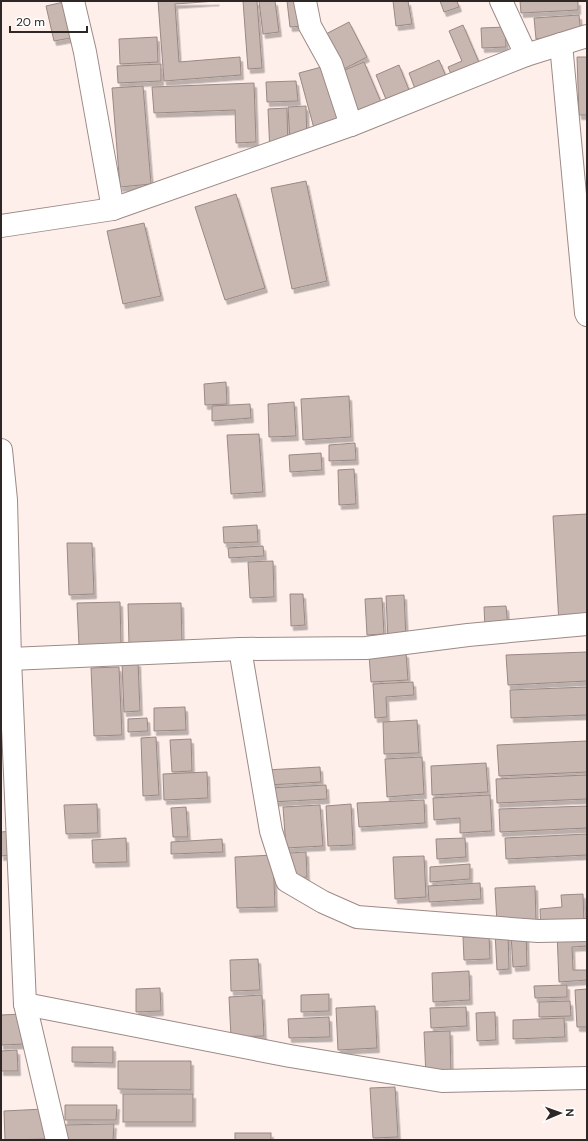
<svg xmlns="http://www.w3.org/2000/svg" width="588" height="1141" font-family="'DM Sans',sans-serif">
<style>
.building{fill:#c8b6b1;stroke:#9a8884;filter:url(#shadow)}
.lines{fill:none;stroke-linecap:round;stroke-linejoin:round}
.minor-casing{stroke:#9c8a86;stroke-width:24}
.minor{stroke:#fff;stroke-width:22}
</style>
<defs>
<filter id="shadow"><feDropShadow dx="2.5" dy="4.5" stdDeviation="0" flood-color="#0004"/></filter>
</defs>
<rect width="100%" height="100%" fill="#ffefeb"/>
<g class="building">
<polygon points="68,1 76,37 54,41 46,6"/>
<polygon points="158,1 217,1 175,4 179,62 240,57 241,75 164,81"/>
<polygon points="243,1 257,1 262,68 248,69"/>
<polygon points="259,1 275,1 279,32 263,34"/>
<polygon points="287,1 300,1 303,26 290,27"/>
<polygon points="393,1 408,1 412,24 396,26"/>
<polygon points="440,1 457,1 459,7 444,12"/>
<polygon points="520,1 578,1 578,10 521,13"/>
<polygon points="579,15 581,37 536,39 534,18"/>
<polygon points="349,22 367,57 342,70 324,35"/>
<polygon points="463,25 484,74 456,86 448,67 462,61 449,31"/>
<polygon points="505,27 506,47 482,48 481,28"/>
<polygon points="157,37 158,62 120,64 119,39"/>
<polygon points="577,57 587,57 587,115 579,115"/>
<polygon points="439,60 448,81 417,94 409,73"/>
<polygon points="364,62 384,109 361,119 340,72"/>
<polygon points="161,64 161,81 118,83 117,66"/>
<polygon points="329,65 345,124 315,132 299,73"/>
<polygon points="399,65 411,95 388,104 376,75"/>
<polygon points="296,81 298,101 267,102 266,82"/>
<polygon points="254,83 256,142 236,143 235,110 154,113 152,87"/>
<polygon points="143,86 151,184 120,187 112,88"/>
<polygon points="306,106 307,141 290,141 288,107"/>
<polygon points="287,108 288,152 270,153 268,109"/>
<polygon points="306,181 327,281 292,289 271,188"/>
<polygon points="236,194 265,288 225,300 195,207"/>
<polygon points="144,223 161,296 123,304 107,231"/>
<polygon points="226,382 227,404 205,405 204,384"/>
<polygon points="349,396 351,437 303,440 301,399"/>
<polygon points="294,402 296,436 269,437 268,404"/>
<polygon points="250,404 251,418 212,421 212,406"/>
<polygon points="259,434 263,492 231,494 227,435"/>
<polygon points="355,443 356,460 329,461 329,445"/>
<polygon points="321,453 322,470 290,472 289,455"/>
<polygon points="354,469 356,504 339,505 338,470"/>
<polygon points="587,514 587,622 559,624 553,516"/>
<polygon points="257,525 258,542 224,543 223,527"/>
<polygon points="67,543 92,543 94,594 69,595"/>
<polygon points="263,546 264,556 229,558 228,548"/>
<polygon points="273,561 274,597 250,598 248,562"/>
<polygon points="290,594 303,594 305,625 291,626"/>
<polygon points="404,595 406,639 388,640 386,596"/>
<polygon points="382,598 384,634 367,635 365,599"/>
<polygon points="120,602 121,644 79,646 77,603"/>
<polygon points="181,603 182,644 129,645 128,604"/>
<polygon points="506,606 508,627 485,628 484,607"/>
<polygon points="587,652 587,681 508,685 506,655"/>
<polygon points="406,653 408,680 371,682 369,655"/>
<polygon points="138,662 140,711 124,712 122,663"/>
<polygon points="119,667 122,735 94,736 91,668"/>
<polygon points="413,682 414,695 386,697 387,717 375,718 373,684"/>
<polygon points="587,687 587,715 511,718 510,690"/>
<polygon points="185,707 186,730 154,731 154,708"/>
<polygon points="147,718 148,731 128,732 128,719"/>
<polygon points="417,720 419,753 384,754 383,722"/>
<polygon points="156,737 159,795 143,796 141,738"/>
<polygon points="191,739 192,771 172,772 170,740"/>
<polygon points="587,741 587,772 499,776 497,745"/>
<polygon points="422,757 424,794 387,797 385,759"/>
<polygon points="486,763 488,792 432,795 431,766"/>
<polygon points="320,767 321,782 267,785 266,770"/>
<polygon points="207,772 208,798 164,800 163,774"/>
<polygon points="587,775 587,799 497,803 496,779"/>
<polygon points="326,785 327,799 271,802 270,788"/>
<polygon points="490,795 492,831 460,833 460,818 434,820 433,798"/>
<polygon points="424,800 425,823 359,827 357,803"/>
<polygon points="97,804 98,833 66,834 64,805"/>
<polygon points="351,804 353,845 328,846 326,806"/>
<polygon points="320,805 323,846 286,848 283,807"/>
<polygon points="587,806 587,828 500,832 499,809"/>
<polygon points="186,807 188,837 173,837 171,808"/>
<polygon points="12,831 13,855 1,856 1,832"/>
<polygon points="587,834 587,855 506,859 505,838"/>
<polygon points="126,838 127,862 93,863 92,840"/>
<polygon points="465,838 466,857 437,859 436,839"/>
<polygon points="222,839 223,852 171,854 171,842"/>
<polygon points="306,852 307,877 291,878 290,853"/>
<polygon points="273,855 275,907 237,908 235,857"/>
<polygon points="424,856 426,897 395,899 393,857"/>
<polygon points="470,864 470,879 430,882 430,867"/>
<polygon points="480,883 481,899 429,902 428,886"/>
<polygon points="535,886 536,921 497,923 495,888"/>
<polygon points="583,894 584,926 541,929 540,909 562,907 561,895"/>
<polygon points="495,932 508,932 509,969 497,970"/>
<polygon points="587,932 587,946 572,947 573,970 587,970 587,980 559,982 557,933"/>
<polygon points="526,933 527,966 513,967 511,934"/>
<polygon points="489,936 490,959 464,960 463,937"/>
<polygon points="258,959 260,990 231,991 230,960"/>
<polygon points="469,971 470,1000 433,1002 432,973"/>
<polygon points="567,985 567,997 535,998 534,986"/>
<polygon points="160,988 161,1011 136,1012 136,989"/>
<polygon points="587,989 587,1027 577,1027 575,990"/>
<polygon points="329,994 329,1011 301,1012 301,995"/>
<polygon points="262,995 264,1036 231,1037 229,997"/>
<polygon points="570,1001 571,1016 539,1017 539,1002"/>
<polygon points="375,1006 377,1048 338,1050 336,1008"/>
<polygon points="466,1007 467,1026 431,1028 430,1008"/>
<polygon points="495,1012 496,1040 477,1041 476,1013"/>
<polygon points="23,1014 24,1044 1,1045 1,1015"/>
<polygon points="329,1017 330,1037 289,1038 288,1019"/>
<polygon points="564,1018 565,1037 513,1039 513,1020"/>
<polygon points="450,1031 451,1076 426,1077 424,1032"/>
<polygon points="72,1047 113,1047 113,1063 72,1062"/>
<polygon points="17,1050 18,1071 1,1071 1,1051"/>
<polygon points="118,1061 191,1061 191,1090 118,1089"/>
<polygon points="395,1087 398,1137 373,1138 370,1088"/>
<rect x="123" y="1094" width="70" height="28"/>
<polygon points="65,1105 117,1105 116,1120 65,1120"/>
<polygon points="44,1109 46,1139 5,1140 4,1111"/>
<polygon points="114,1124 113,1140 64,1140 64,1125"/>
<rect x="235" y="1133" width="36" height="7"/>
</g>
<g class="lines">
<defs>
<g id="minor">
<polyline points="73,1 85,52 113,209"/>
<polyline points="305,1 310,26 331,64 351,125"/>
<polyline points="501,1 526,55"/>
<polyline points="561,44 586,313 587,315"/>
<polyline points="1,226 113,209 351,125 526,55 587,36"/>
<polyline points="1,450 6,500 10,659 25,1004 57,1140"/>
<polyline points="240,649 271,831 287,881 323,902 357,917 538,931 587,930"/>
<polyline points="10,659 240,649 366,648 468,635 587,624"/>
<polyline points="25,1004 290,1056 442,1081 587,1078"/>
</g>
</defs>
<use href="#minor" class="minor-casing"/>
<use href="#minor" class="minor"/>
</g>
<rect width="588" height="1141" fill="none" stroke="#2e2725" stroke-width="4"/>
<g transform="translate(560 1113) rotate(88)" stroke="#ffffff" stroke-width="3" paint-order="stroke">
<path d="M0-3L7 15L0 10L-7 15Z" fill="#2e2725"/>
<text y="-6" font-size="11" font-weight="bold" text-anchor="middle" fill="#2e2725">N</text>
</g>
<path d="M10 26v6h77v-6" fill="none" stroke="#2e2725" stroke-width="2"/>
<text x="16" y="26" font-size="12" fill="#2e2725" stroke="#ffffff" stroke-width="3" paint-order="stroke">20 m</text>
</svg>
